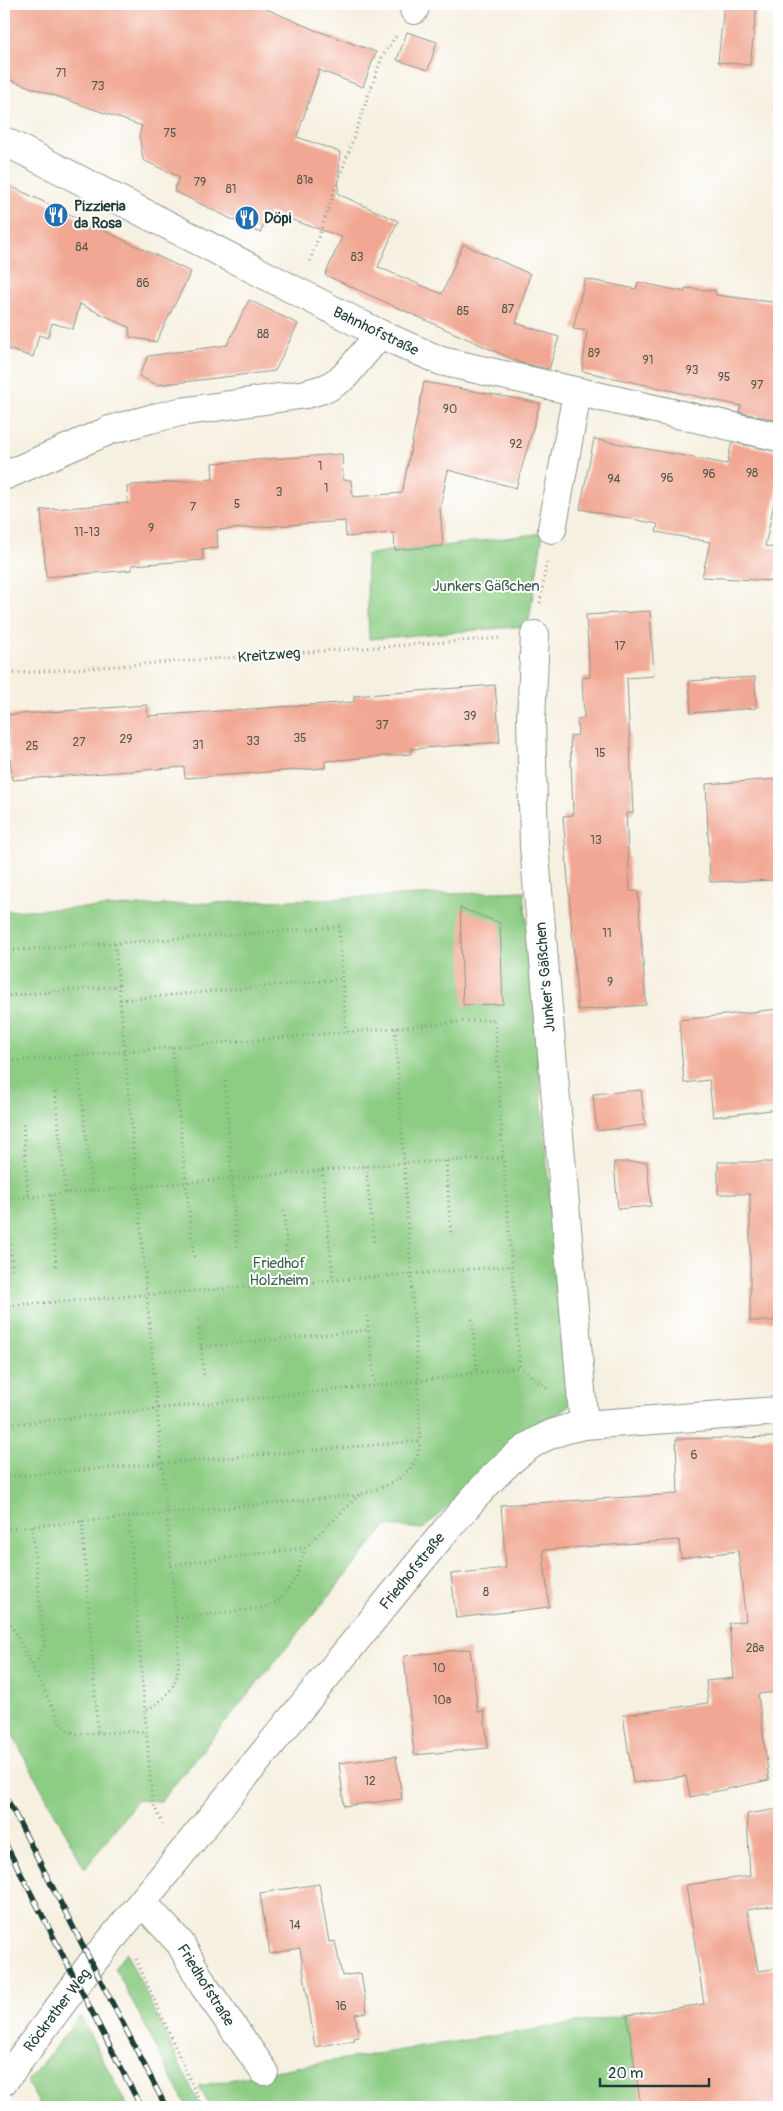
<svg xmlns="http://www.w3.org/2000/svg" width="783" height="2111" font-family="Pangolin,sans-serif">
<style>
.green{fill:#8ccc83;stroke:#56845c}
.building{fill:#f1a793}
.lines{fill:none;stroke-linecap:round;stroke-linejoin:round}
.minor-casing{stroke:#8a968a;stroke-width:30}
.path{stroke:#8a968a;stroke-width:3;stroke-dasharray:1 4;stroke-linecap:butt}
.minor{stroke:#fff;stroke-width:28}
.rail-casing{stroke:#1f3d34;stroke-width:5.5}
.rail{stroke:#fff;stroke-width:4;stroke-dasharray:11;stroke-linecap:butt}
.labels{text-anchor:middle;stroke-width:4;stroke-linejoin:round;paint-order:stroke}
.number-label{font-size:12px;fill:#54584c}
.poi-label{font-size:15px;font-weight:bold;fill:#1f3d34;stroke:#fff;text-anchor:start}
.street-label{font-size:15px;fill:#1f3d34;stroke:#fff}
.park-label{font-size:15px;fill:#3a6148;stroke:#fff}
</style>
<rect width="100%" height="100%" fill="#fff"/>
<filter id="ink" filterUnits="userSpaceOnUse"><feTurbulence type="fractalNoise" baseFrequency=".02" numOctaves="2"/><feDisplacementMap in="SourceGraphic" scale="10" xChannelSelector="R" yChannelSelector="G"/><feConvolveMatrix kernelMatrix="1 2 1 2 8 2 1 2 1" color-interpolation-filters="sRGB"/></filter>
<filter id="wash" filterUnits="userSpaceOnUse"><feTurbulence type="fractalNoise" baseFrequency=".0096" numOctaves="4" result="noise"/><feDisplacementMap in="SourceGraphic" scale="20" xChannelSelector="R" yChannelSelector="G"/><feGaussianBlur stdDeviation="1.12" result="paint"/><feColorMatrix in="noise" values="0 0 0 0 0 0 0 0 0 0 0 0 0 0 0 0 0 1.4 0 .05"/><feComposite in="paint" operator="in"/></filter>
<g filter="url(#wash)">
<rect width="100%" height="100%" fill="#f6f0e0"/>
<g class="green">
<polygon points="543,533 528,626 369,639 366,555 395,550 443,546"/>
<polygon points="524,891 563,1353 570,1356 574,1402 523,1439 423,1529 386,1526 161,1801 137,1800 85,1869 4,1719 4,911"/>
<polygon points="126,1952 199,2104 200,2107 187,2107 115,1968"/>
<polygon points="627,2015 641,2107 210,2107 199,2086 306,2065"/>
<polygon points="80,2016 128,2107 41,2107 27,2082"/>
</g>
<g id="blocks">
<g class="building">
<polygon points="4,4 255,4 315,30 376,52 363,87 319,70 297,137 340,152 338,194 398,221 378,267 442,294 463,244 530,274 516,323 559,337 549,369 521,363 325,275 342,237 269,212 260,233 174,191 179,177 143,160 139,135 142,126 4,78"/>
<polygon points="724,4 757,4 750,65 718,62"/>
<polygon points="407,32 437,42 428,70 397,60"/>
<polygon points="4,183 191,272 156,342 130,337 129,327 80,304 73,329 52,323 48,338 39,335 33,357 4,348"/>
<polygon points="585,279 636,289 638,282 685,292 685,288 716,291 716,295 779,303 779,421 739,412 741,406 582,371 587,331 573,329"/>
<polygon points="249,300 298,324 275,371 157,385 139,376 148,356 227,345"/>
<polygon points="424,382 540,403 516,488 448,470 440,508 443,546 395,550 394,533 346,537 345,521 260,527 217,530 218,548 202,549 203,560 132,565 132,570 46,577 41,510 128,503 127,487 132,486 132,485 213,479 212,463 342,454 343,480 351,480 353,497 402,493"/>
<polygon points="594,439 727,464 732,442 779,452 779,480 765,546 779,549 774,581 702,577 710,542 656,532 658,524 580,509"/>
<polygon points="650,611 654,676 627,678 633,813 626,813 630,891 638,891 646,1005 578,1010 563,816 573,815 570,736 578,735 577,719 584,718 582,678 590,677 586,615"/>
<polygon points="755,677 756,708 691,713 689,681"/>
<polygon points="495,685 500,742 411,749 411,754 325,761 325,768 185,778 184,767 12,780 7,715 147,705 148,716 354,702 354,696"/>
<polygon points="779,779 779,880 710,882 706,784"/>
<polygon points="460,908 500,923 503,1004 463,1005"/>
<polygon points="779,1009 779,1109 713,1117 709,1080 684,1083 679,1020"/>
<polygon points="641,1090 645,1125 597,1131 593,1094"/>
<polygon points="614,1162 647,1162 651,1206 618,1209"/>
<polygon points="718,1162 779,1162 779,1321 750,1321 750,1194 718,1194"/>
<polygon points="779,1437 779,1692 758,1694 769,1780 690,1797 686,1776 633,1783 623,1715 708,1703 706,1681 734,1678 729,1623 746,1621 738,1551 681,1558 679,1540 543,1550 549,1607 456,1618 451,1574 506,1568 501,1505 678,1494 676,1439"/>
<polygon points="470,1649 478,1712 484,1711 488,1748 414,1755 404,1656"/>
<polygon points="396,1756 402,1799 344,1806 339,1763"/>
<polygon points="779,1809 779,1905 747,1910 758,1971 779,1968 779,2107 641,2107 627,2015 704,2004 686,1885 750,1876 747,1814"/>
<polygon points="319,1884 329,1942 335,1941 342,1976 361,1973 367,2012 355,2014 359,2037 354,2038 355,2040 315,2047 300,1948 270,1954 260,1893"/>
</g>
</g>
</g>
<g filter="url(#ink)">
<use href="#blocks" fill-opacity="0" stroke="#8a968a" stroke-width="1"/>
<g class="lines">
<defs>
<g id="minor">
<polyline points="414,10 416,4"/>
<polyline points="4,141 380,334 441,361 779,437"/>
<polyline points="4,476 110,430 150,419 180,412 306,394 327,388 344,377 380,334"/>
<polyline points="552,529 577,393"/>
<polyline points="535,635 531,720 534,845 584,1425"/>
<polyline points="143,1903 180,1943 204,1986 264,2071"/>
<path d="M4 2081 92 1963 446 1530C472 1501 508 1455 543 1438 556 1431 570 1428 584 1425L779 1411"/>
</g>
</defs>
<use href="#minor" class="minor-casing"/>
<g class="path">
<polyline points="310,261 382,57 396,36"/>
<polyline points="540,603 547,559"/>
<polyline points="4,674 502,638"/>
<path d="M115 944 176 1618C177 1641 185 1676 167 1694 161 1701 153 1706 145 1711"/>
<polyline points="4,951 339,927 346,1031"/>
<polyline points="4,996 119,986"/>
<polyline points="120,1000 343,979"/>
<polyline points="172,1047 194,1259"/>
<polyline points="77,1055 92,1191"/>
<polyline points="4,1062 495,1019 503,1158 520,1367 548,1389"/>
<polyline points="225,1081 237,1248"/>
<polyline points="55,1092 66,1194"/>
<polyline points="23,1124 28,1197"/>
<polyline points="446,1161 451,1236"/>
<polyline points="366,1166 374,1244"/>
<polyline points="322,1170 333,1279"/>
<polyline points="51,1195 56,1266"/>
<polyline points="4,1199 405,1163 503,1158"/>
<polyline points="6,1199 12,1269"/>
<polyline points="284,1211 289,1283"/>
<polyline points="4,1306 512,1266"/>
<polyline points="367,1316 375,1385"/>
<polyline points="198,1319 204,1377"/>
<polyline points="472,1319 477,1372"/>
<polyline points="201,1347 369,1330"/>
<polyline points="4,1425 418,1381 520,1367"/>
<polyline points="4,1477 420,1441 418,1381 395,1027"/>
<polyline points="129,1517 152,1801 163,1824"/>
<polyline points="82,1521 98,1734"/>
<polyline points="32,1526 44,1647 33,1668"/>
<path d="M4 1529 359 1495C389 1485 418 1477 420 1441"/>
<polyline points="171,1565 305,1548"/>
<polyline points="4,1611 61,1723 69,1731 78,1734 146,1731"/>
<polyline points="176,1618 263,1608 278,1602 296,1578 305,1548 359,1495"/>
<polyline points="136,1959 202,2107"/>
</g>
<use href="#minor" class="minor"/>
<defs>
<g id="rail">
<polyline points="4,1793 166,2107"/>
<polyline points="4,1841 141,2107"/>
</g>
</defs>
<use href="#rail" class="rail-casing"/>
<use href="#rail" class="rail"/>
</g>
</g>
<defs>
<symbol id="restaurant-disc" viewBox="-11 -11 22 22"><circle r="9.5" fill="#1f6fb2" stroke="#fff"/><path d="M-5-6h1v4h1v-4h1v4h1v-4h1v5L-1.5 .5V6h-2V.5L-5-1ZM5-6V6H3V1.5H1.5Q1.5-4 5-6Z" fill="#fff"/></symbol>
</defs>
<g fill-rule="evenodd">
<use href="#restaurant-disc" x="42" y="201" width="28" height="28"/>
<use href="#restaurant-disc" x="233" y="204" width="28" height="28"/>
</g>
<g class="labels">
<g class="number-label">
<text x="61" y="77">71</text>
<text x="98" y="90">73</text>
<text x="170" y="137">75</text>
<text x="305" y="184">81a</text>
<text x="200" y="186">79</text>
<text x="231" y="193">81</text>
<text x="82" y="251">84</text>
<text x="357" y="261">83</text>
<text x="143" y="287">86</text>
<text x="508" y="313">87</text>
<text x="463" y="315">85</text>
<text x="263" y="338">88</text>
<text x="594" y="357">89</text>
<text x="648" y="364">91</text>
<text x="692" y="374">93</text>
<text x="724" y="381">95</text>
<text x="757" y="389">97</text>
<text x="450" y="413">90</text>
<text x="516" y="448">92</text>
<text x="320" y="470">1</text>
<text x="752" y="477">98</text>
<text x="709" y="478">96</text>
<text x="667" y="482">96</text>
<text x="614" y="483">94</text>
<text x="326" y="492">1</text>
<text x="279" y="496">3</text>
<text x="237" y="508">5</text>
<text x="193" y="511">7</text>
<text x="151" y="532">9</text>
<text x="87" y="536">11-13</text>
<text x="620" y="650">17</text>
<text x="470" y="720">39</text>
<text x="382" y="729">37</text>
<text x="300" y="742">35</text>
<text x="126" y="743">29</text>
<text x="253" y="745">33</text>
<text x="79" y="746">27</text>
<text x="198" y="749">31</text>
<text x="32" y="750">25</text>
<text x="600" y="757">15</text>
<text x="596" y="844">13</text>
<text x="607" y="937">11</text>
<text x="610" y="986">9</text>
<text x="694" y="1459">6</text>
<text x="486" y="1596">8</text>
<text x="755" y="1652">28a</text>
<text x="439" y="1672">10</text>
<text x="442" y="1704">10a</text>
<text x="370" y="1785">12</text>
<text x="295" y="1929">14</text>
<text x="341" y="2010">16</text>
</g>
<g class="poi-label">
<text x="74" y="211">Pizzieria<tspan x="74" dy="17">da Rosa</tspan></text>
<text x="264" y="223">Döpi</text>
</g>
<g class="street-label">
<text transform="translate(376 331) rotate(26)" y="5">Bahnhofstraße</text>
<text transform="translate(269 655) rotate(-4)" y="5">Kreitzweg</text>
<text transform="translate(545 977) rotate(-95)" y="5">Junker's Gäßchen</text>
<text transform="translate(412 1571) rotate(-51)" y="5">Friedhofstraße</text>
<text transform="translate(206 1985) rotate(58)" y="5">Friedhofstraße</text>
<text transform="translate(57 2010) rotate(-53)" y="5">Röckrather Weg</text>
</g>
<g class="park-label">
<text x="486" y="591">Junkers Gäßchen</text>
<text x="279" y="1268">Friedhof<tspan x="279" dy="17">Holzheim</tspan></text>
</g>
</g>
<rect width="783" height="2111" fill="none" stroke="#fff" stroke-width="20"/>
<path d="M600 2078v8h109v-8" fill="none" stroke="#1f3d34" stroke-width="2.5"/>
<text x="608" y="2078" font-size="15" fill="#1f3d34" stroke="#ffffff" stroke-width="4" paint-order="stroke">20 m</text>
</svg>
